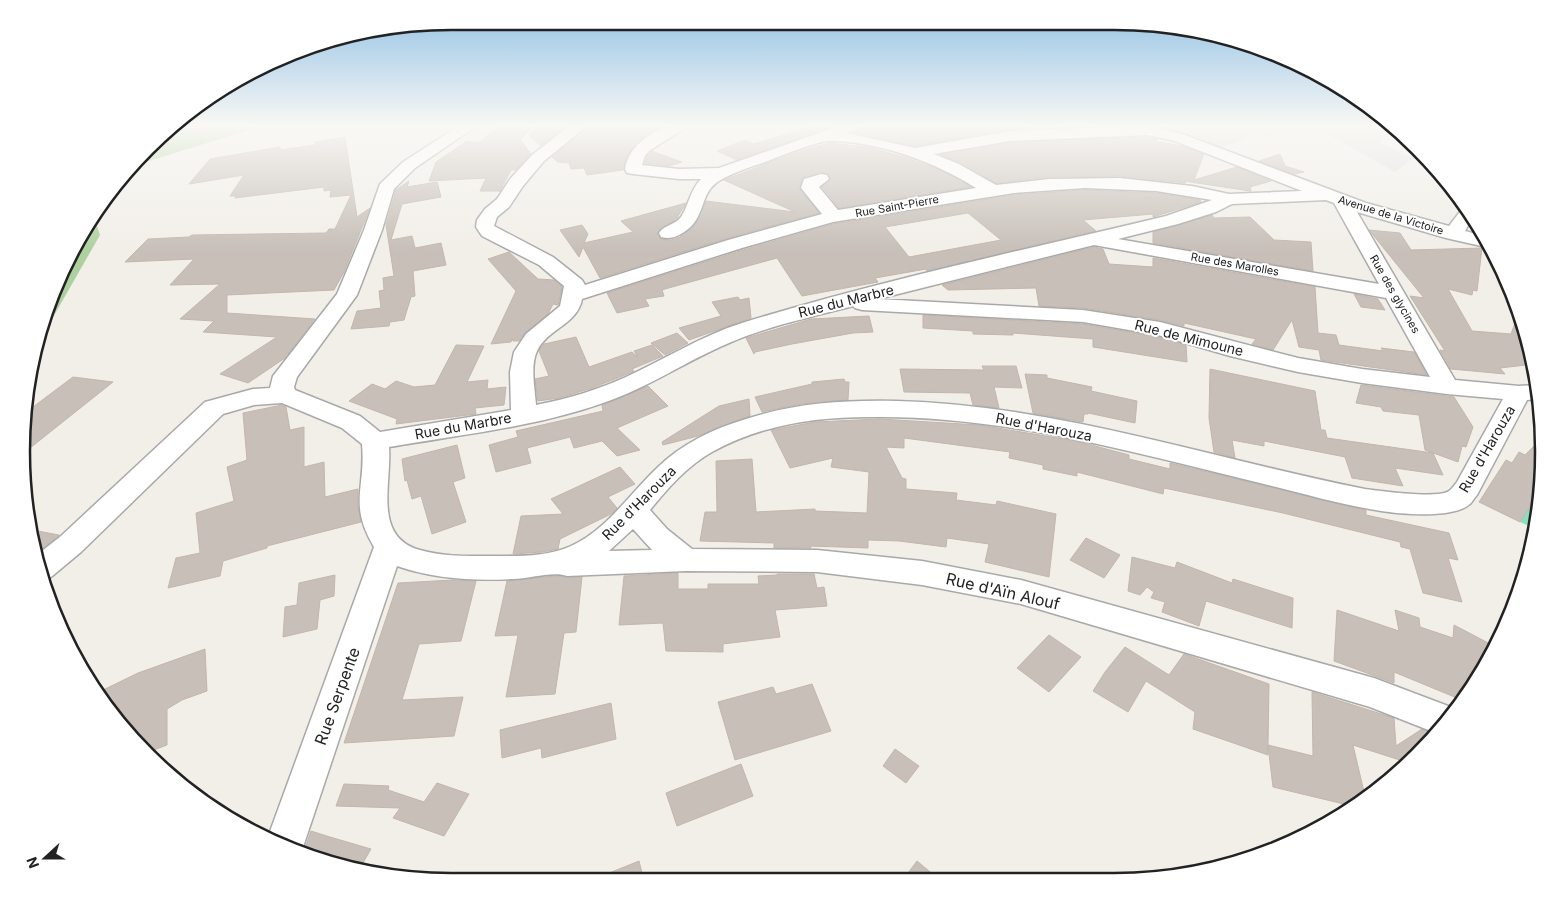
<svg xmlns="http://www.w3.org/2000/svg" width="1565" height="903" font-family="Inter,sans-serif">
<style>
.residential{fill:#e0dfdf}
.forest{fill:#add19e}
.pitch{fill:#88e0be}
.building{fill:#c7bfb8;stroke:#c4b6ab;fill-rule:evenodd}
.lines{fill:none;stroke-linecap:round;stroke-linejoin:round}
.minor-casing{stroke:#a9a9a9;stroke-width:3}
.minor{fill:#fff;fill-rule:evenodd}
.labels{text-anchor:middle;stroke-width:4;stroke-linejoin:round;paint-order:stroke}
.far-street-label{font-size:11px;fill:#222;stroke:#fff}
.street-label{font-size:14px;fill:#222;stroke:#fff}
.near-street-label{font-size:16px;fill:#222;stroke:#fff}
.rim{fill:none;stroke:#222;stroke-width:2.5}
</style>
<rect width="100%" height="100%" fill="#f2efe9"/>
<g class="residential">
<polygon points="1091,125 1295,125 1265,137 1256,133 1221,149 1167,129"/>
<polygon points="1311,125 1390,125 1396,129 1380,143 1413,158 1395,172"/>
</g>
<g class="forest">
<polygon points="176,125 266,125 139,164"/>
<polygon points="93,214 100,235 40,340 36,341"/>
</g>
<polygon class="pitch" points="1540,489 1536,529 1520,522"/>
<g class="building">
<polygon points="541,125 552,126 568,125 541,146 529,135"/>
<polygon points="590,125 663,125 639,140 632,149 626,158 623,170 587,175 584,168 571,169 569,163 558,162 552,157"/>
<polygon points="817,125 837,125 737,160 717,151 745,140 754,144"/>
<polygon points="864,125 1033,125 1027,128 1010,129 915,146 853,132 860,129"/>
<polygon points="498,126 533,128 520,139 531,154 516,170 511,170 500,191 480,191 486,178 429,181 436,162 467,141 479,143"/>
<polygon points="345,137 357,217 370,208 344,272 334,290 227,295 227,313 315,319 285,358 248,383 220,374 277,337 203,332 214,321 180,319 220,284 170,285 194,259 125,262 148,239 189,237 192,235 326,233 329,229 335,229 351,195 330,197 331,190 324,191 324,187 235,198 236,196 230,196 244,175 189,184 210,159 280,147 280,150 315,145 315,142"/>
<polygon points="1148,137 1158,139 1153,141 1182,146 1204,154 1194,180 1237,167 1271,181 1250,187 1251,191 1250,191 1184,181 1186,183 1120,176 1049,177 996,183 960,162 941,155 1010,143"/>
<polygon points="829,143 867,147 905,157 942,171 971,187 839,208 822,187 831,179 829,174 820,172 803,177 799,187 819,213 728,238 600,278 583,247 579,257 560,230 582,225 588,234 584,243 633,232 621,221 686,203 677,218 658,232 661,239 671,240 680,237 695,224 706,201 795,212 724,180 800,151"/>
<polygon points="652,151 679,161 682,162 669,166 645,163 647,157"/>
<polygon points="1280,154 1285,166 1304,172 1295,174 1259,161"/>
<polygon points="409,181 407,187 437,182 441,197 402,204 391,240 412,236 415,248 441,243 446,265 413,271 415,296 411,297 404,320 390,322 389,326 351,329 357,311 381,308 379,291 384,290 383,278 394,276 386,225 396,190"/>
<path d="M1085 190 1156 193 1200 200 1201 202 1153 217V214L1083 220 1096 231 927 271 926 269 875 278 878 282 802 296 777 258 665 289 662 290 664 296 645 299 649 306 617 313 607 293 743 250 833 224 1014 195ZM968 213 1001 240 909 257 885 227Z"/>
<polygon points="1212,215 1214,218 1250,217 1274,240 1311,242 1313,271 1153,243 1153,232"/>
<polygon points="1369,230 1400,233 1411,250 1482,248 1477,291 1473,290 1472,295 1448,289 1472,331 1511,334 1519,312 1535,364 1500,368 1505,374 1451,369 1440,350 1445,351 1410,296 1424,298"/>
<polygon points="1094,247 1103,249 1109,264 1153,267 1153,258 1315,287 1318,333 1336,335 1339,345 1383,351 1381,348 1414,352 1427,375 1321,360 1319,350 1299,347 1292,320 1273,350 1252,344 1256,339 1184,323 1184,326 1160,320 1083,308 1039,306 1036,288 948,290 942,285"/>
<polygon points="509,252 538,279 554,280 562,287 558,305 553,304 548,314 525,333 519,341 513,341 512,338 511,342 491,344 516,291 488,259"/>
<polygon points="1354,294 1378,299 1385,310 1361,307"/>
<polygon points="738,297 740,300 749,298 751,318 689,340 679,328 721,316 712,302"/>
<polygon points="923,315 1083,324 1158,337 1186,345 1187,362 1093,347 1093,339 1013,333 1013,335 973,334 973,331 923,328"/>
<polygon points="869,316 873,332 853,333 792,344 755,352 754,354 746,338 811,319"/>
<polygon points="677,333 688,343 665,355 651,343"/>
<polygon points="576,337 589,367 632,352 638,358 634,351 652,345 663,356 632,369 634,371 625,375 592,388 559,398 538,401 535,379 549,376 539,351 544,344"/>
<polygon points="456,345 484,346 467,382 488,380 487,389 506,387 504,405 475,408 476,414 396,424 397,419 349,401 372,384 385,389 396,381 414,387 435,385"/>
<polygon points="982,366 1016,366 1022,388 994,387 999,408 973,405 970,393 904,392 900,369 984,370"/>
<polygon points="1210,369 1315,391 1321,430 1325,430 1327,438 1433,453 1443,475 1395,468 1403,486 1352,478 1345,457 1264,441 1264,446 1232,440 1235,458 1214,452 1209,418"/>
<polygon points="1025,374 1047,375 1047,378 1092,387 1091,391 1137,401 1135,423 1088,413 1088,414 1084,414 1083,422 1033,413"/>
<polygon points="73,377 113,382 25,452 29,410"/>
<polygon points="844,379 845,382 849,382 848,400 801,404 762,412 755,397 812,384 812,382"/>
<polygon points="1361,385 1454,397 1473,427 1466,447 1462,446 1458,462 1425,450 1419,415 1383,411 1381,407 1356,403"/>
<polygon points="648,386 668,406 617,428 640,450 617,456 602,441 574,448 570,437 527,448 531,463 496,472 489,445 518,437 516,431 603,411 602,405"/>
<polygon points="749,399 750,416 698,436 663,445 662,442 719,406"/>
<polygon points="282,405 286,407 290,430 304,427 304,467 324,462 325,497 358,489 358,507 361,522 267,546 267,548 223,561 220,576 168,588 176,558 200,553 196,513 234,501 227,467 247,460 243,413"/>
<polygon points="880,419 979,425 1076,441 1129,455 1129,459 1170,469 1170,463 1366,510 1366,515 1449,533 1458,560 1448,558 1462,602 1423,593 1410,549 1401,547 1400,542 1283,513 1164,488 1163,494 1077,472 1077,476 1043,469 1043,465 1009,458 1010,452 904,438 904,448 886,447 902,478 906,479 906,489 957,493 956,500 996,505 997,501 1056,514 1049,577 985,562 989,544 947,538 946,547 899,541 868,540 868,548 810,546 811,548 774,548 774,543 700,541 705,512 717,512 716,461 752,459 756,512 815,509 815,511 867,513 869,472 831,467 833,458 790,468 771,430 815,422"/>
<polygon points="1542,438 1544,451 1540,492 1520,522 1479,502 1506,460 1512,463 1519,452 1525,455"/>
<polygon points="457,445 465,478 453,482 466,522 432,534 421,496 412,499 407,480 405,481 402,459"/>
<polygon points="620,467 635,484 608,497 617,508 611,514 560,539 558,549 542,552 513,554 521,516 563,514 551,499"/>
<polygon points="32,530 59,535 37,553"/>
<polygon points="1086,538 1120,555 1104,578 1070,560"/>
<polygon points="1132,557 1175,568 1177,562 1232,583 1233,579 1293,598 1292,628 1206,601 1199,626 1162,612 1165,602 1151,598 1154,592 1147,587 1140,595 1128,591"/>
<polygon points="678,573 678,589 708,589 708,584 759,584 758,576 777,575 777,574 814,574 817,588 824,587 827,606 775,610 780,637 723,644 723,652 666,651 663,623 619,625 624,576"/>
<polygon points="335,575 334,596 320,600 317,629 283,637 285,607 297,605 299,583"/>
<polygon points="555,576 582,577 576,632 564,633 555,694 506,697 518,635 495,636 507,581"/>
<polygon points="453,580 476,581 461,641 419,644 402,700 463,697 454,736 344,743 398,583"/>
<polygon points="1337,610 1399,631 1395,610 1419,618 1420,627 1453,638 1454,625 1494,646 1457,698 1394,672 1394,683 1334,661"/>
<polygon points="1049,635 1081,657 1049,692 1017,668"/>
<polygon points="1125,647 1169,675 1184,654 1269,684 1268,745 1313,756 1312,692 1394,718 1396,746 1422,729 1435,735 1418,756 1409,763 1353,745 1365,796 1352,806 1273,787 1268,746 1268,755 1193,729 1195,712 1146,681 1128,712 1093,691 1105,672"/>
<polygon points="205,649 207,691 182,700 167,709 167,745 151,751 110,714 99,692 138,673"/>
<polygon points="812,684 831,731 735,760 718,702 773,687 776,694"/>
<polygon points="611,703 616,739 542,758 541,748 502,758 500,730"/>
<polygon points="895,749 919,766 906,783 883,766"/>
<polygon points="741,764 753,796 677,826 666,793"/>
<polygon points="437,783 469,794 444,836 393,818 400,808 336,806 344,784 389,786 388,790 424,802"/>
<polygon points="311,831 330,837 371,849 360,868 313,859 303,854"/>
<polygon points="639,861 644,881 592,881 592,880"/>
<polygon points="917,861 941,881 902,881"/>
</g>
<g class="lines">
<defs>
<path id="minor" d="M460 125H478L415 168 394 189 382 230 357 295 297 377 294 387 295 390 360 416 380 432 511 410 510 372 514 352 526 334 560 306 564 286 539 265 482 236 476 227 477 220 485 209 497 199 510 179 532 155 571 125H588L544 161 523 186 509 207 497 217 494 226 553 257 582 280 585 285 728 240 822 214 801 188 804 179 821 174 827 175 829 179 819 187 838 210 976 188C935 162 878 141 829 141 818 141 780 156 768 161 751 167 730 173 716 183 698 197 707 221 679 235 673 238 668 239 661 237L659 233C664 225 675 225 681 217 689 205 690 190 701 179H679L633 174 627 173 625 169C629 141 664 122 690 125L649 151 645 156 642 165 679 169 719 168 842 125H862L859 128 847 133 915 148 1010 131 1148 125 1185 135 1366 203 1449 226 1465 205 1473 216 1465 231 1484 236 1490 248 1446 238 1357 212 1455 380 1519 386 1537 385 1539 399 1527 400 1477 495C1474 498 1472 502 1470 504 1453 519 1401 514 1381 511 1342 505 1305 494 1268 485 1140 454 1013 417 880 417 822 416 764 423 712 452 687 466 668 488 650 510L667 529 692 549 817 550 922 561 1021 580 1374 678 1456 709 1436 733 1370 707 1021 604 922 585 817 572 686 571 567 576C553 571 529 579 513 579 474 581 434 579 397 566L301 853 268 837 374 547C348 503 366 489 362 444L342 428 282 403 254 405 223 414 81 552 51 577 42 580 37 555 61 536 205 402 253 389 270 388 273 376 277 371 337 294 364 230 380 184 403 162ZM1148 135 1175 141 1302 191 1229 194 1192 186 1120 178 1049 179 996 185 959 164 934 154 1010 141ZM1085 188 1156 191 1212 200 1166 216C1025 250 881 280 742 323 701 336 665 359 626 377 597 390 567 399 536 405 535 389 530 366 537 351 547 329 578 324 582 299L742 248 833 222 1014 193ZM1326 200 1334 203 1379 284 1118 239 1178 224 1216 212 1232 204ZM1094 245 1386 298 1430 377 1362 369 1298 358 1160 322 1083 310 878 299ZM853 306 855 308 862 310 1083 322 1158 335 1230 356 1298 372 1362 383 1447 394 1503 399 1457 482C1455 484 1452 489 1449 491 1437 499 1380 491 1365 489 1209 458 1056 405 896 401 844 400 795 403 746 419 713 429 683 443 658 467 630 493 607 530 571 546 547 557 518 556 493 556 470 556 443 557 420 550 372 537 392 482 389 447 460 435 535 427 603 403 648 388 686 361 729 343 768 326 812 317 853 306ZM633 529 652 550 609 551Z"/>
</defs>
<use href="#minor" class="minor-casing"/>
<use href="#minor" class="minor"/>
</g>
<linearGradient id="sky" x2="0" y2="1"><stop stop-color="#8fc0e4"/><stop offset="0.5" stop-color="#f9f8f5"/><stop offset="1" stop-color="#f9f8f5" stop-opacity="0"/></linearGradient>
<rect width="1565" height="251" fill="url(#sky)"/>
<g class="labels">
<g class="far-street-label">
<text transform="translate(897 206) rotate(-10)" y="4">Rue Saint-Pierre</text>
<text transform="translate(1391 215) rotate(17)" y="4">Avenue de la Victoire</text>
<text transform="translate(1235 264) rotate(10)" y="4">Rue des Marolles</text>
<text transform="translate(1395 294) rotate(60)" y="4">Rue des glycines</text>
</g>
<g class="street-label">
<text transform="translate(846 301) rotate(-14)" y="5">Rue du Marbre</text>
<text transform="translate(1189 338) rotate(14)" y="5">Rue de Mimoune</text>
<text transform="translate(463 426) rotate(-10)" y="5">Rue du Marbre</text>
<text transform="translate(1044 427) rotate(11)" y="5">Rue d'Harouza</text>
<text transform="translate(1487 449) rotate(-60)" y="5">Rue d'Harouza</text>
<text transform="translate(639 503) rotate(-45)" y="5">Rue d'Harouza</text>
</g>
<g class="near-street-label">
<text transform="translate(1003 591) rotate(13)" y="6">Rue d'Aïn Alouf</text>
<text transform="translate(337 696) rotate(-70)" y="6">Rue Serpente</text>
</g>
</g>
<path d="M0 0H1565V903H0ZM451 30H1114A421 421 0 0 1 1535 451V452A421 421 0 0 1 1114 873H451A421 421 0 0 1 30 452V451A421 421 0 0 1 451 30Z" fill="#fff" fill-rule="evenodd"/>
<path class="rim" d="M451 30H1114A421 421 0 0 1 1535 451V452A421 421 0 0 1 1114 873H451A421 421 0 0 1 30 452V451A421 421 0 0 1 451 30Z"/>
<g transform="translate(45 858) rotate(249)" stroke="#ffffff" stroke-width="4" paint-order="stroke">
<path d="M0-4L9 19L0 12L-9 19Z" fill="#222222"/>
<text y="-8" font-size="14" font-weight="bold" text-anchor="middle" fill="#222222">N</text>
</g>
</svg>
